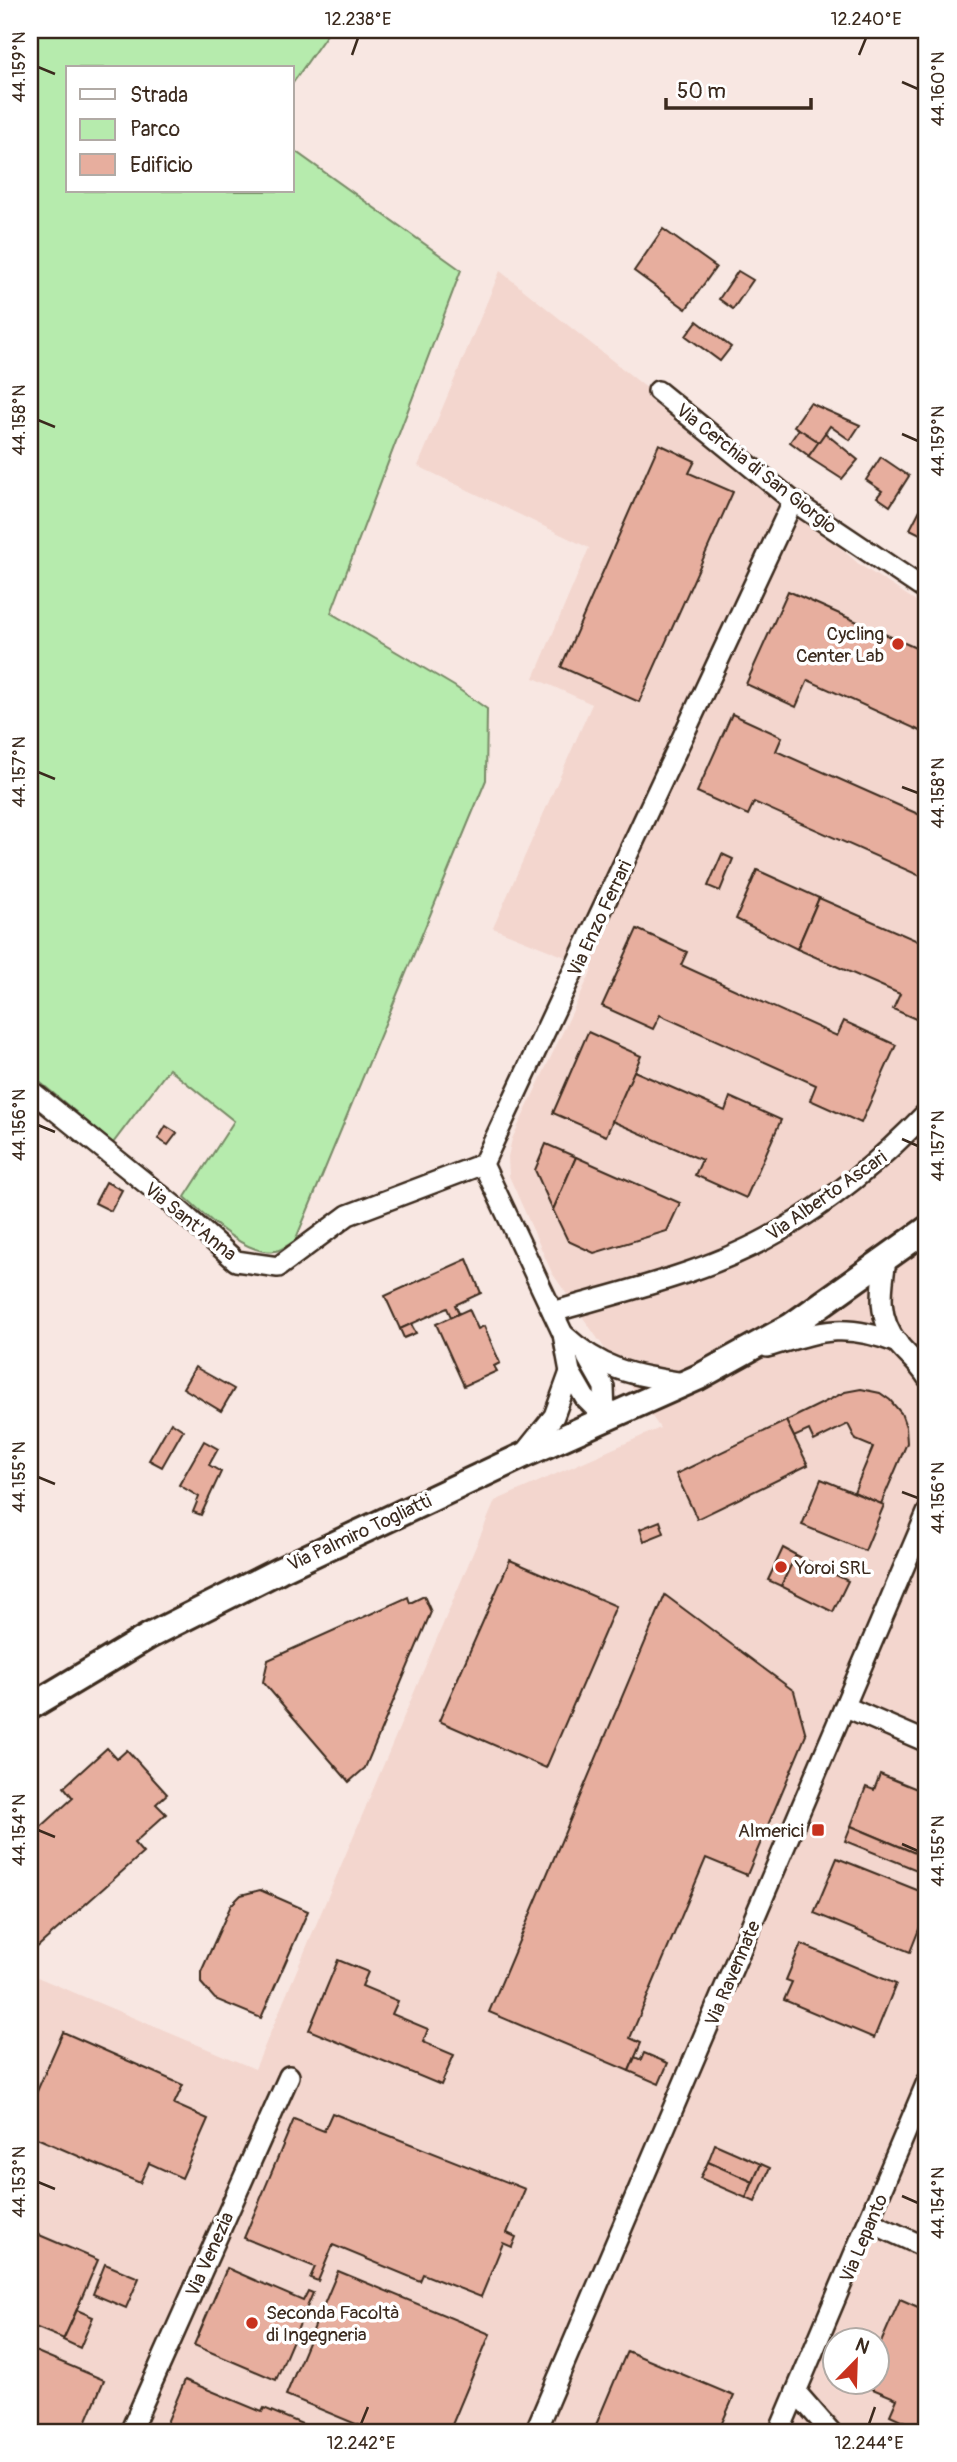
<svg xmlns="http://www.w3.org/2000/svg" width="957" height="2462" font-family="Pangolin,sans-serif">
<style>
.built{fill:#f3d6ce;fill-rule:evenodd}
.green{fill:#b6ebad;stroke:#788a66;stroke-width:2}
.building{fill:#e7ae9e;stroke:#3b2a1e;stroke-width:2}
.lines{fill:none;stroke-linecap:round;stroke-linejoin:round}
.minor-casing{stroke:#3b2a1e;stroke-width:24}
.major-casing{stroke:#3b2a1e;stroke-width:30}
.minor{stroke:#fff;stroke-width:19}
.major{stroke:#fff;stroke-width:24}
.ticks{fill:none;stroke:#3b2a1e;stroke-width:2.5}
.poi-dot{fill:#c8321e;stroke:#fff;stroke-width:2.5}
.labels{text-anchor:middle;stroke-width:7;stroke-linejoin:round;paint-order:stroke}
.street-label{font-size:19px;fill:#3b2a1e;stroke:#fff}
.poi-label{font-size:19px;fill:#3b2a1e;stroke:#fff;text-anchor:end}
.neatline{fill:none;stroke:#3b2a1e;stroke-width:2.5}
.ticks-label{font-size:18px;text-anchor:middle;fill:#3b2a1e}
</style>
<rect width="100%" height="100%" fill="#f8e7e2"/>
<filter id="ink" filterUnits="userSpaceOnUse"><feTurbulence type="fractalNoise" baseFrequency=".0143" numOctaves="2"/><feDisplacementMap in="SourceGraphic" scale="14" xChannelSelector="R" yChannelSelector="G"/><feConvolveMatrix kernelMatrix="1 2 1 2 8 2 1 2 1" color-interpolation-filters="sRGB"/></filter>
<g filter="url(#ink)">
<path class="built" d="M500 271 762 480 860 565 927 608V2432H30V1974L255 2069 495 1501 660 1428 552 1273 509 1176 508 1157 512 1139 593 968 493 928 592 704 534 678 589 548 418 466ZM834 2340H876V2382H834Z"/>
<path class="green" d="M30 30H330L292 84V68H68V191H292V149L461 270 331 613 454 686 487 709 486 780 295 1241C289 1244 282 1250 275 1251 246 1257 204 1214 185 1197L234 1121 169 1069 113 1143 30 1074Z"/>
<g class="building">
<polygon points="663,229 716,267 686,309 634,271"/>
<polygon points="738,271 753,280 733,309 719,299"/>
<polygon points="697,321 731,347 720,361 686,336"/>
<polygon points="810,403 860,425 850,440 830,426 819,442 794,426"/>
<polygon points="799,429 819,442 809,456 790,442"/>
<polygon points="825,433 858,460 842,479 808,457"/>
<polygon points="659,444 695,461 689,473 733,492 639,702 561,667"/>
<polygon points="881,457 909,476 890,506 877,497 882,491 866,480"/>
<polygon points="925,500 927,502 927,531 924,536 910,529"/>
<polygon points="788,591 927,653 927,734 808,680 796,707 746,684"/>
<polygon points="732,714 782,737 776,751 927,818 927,879 754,802 748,815 697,792"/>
<polygon points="722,854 733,859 720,891 708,886"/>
<polygon points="757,870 819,898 797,949 736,919"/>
<polygon points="819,898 922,943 927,931 927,1024 893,1009 900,994 797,949"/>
<polygon points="637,929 687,952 681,965 837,1036 844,1021 896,1045 861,1123 810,1100 816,1085 660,1015 653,1029 602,1006"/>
<polygon points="588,1032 641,1056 606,1136 553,1113"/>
<polygon points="634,1071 725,1111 730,1097 781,1120 746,1198 695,1175 702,1160 612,1121"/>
<polygon points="166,1126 177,1133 168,1145 158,1139"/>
<polygon points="546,1144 576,1157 553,1210 535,1170"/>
<polygon points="576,1157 680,1203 667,1231 594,1253 568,1241 553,1210"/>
<polygon points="106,1182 122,1190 111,1211 95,1203"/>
<polygon points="467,1259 481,1293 455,1305 459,1313 451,1317 447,1308 400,1329 385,1296"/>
<polygon points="469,1309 478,1329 484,1326 500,1363 494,1366 497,1371 464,1386 436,1324"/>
<polygon points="411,1324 416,1333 404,1338 400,1329"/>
<polygon points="195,1367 234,1389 221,1411 183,1388"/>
<polygon points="861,1389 880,1393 890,1400 901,1413 906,1427 907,1443 881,1504 854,1492 873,1447 856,1440 848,1424 814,1441 809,1430 794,1437 786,1421 845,1392"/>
<polygon points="786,1421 808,1465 697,1519 676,1474"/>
<polygon points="171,1422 183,1430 162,1467 149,1460"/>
<polygon points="204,1441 218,1449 209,1465 221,1472 201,1515 193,1512 199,1497 179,1485"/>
<polygon points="821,1479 884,1505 865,1551 802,1525"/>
<polygon points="660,1521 664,1533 644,1541 640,1529"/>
<polygon points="783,1548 796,1555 781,1586 768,1580"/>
<polygon points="796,1555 848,1581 833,1612 781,1586"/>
<polygon points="510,1560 616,1606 546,1768 439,1721"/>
<polygon points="665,1595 794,1691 806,1735 747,1875 706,1858 630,2038 641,2043 629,2071 489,2012"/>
<polygon points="424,1596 431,1612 365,1768 349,1782 263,1682 268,1660 408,1597 410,1603"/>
<polygon points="927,1666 927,1694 917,1690"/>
<polygon points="107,1748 117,1759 127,1750 167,1794 156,1804 166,1814 134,1843 143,1853 34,1950 30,1945 30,1837 73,1798 64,1787"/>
<polygon points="880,1774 927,1793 927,1858 851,1826 866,1787 874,1790"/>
<polygon points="851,1826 927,1858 927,1874 845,1841"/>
<polygon points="837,1858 927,1894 927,1909 910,1952 814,1913"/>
<polygon points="260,1890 308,1911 261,2018 215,1999 201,1983 201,1972 231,1905 241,1895"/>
<polygon points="801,1944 896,1984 874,2038 784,2000 792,1982 786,1980"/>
<polygon points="338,1960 368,1972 362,1986 398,2001 392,2014 428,2029 423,2042 454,2055 441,2085 309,2030"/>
<polygon points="63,2032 183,2085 174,2104 208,2119 182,2178 149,2163 140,2183 30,2135 30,2107"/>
<polygon points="644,2053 668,2063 659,2084 629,2071 635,2057 641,2060"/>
<polygon points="332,2113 525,2189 507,2233 516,2237 512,2247 503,2243 481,2297 423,2274 420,2281 333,2245 318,2281 310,2278 315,2267 244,2238 294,2119 324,2131"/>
<polygon points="715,2144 761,2164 753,2182 708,2162"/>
<polygon points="708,2162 753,2182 746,2198 700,2178"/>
<polygon points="761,2164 770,2168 755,2202 746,2198"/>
<polygon points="30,2231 98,2260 64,2339 30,2325"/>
<polygon points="105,2264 139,2278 126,2308 93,2294"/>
<polygon points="227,2268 303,2301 308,2291 313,2293 276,2380 194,2345"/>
<polygon points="338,2271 490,2334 449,2432 375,2432 286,2395"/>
<polygon points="900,2299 927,2311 927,2432 890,2415 897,2399 863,2385 865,2382 876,2382 876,2354"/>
<polygon points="77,2310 93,2317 80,2348 63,2340"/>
<polygon points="30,2349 104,2380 82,2432 30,2432"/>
<polygon points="627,2351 734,2396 718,2432 593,2432"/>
<polygon points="185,2380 262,2412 264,2408 321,2432 163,2432"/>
</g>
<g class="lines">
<defs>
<g id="minor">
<polyline points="658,391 793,501 927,591"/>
<polyline points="30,1090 178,1209 236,1261 278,1267 348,1215 483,1164"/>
<path d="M886 1260C881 1291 877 1318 898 1344 908 1356 919 1364 927 1377"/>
<path d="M553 1312C628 1290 710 1272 778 1232 832 1201 884 1157 927 1112"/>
<path d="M563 1334C603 1371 633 1375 685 1383"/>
<path d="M767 1347C821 1331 843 1322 898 1343"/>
<polyline points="587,1357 604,1387 605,1418"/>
<polyline points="605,1418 585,1398 570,1372 563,1334 483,1164 793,501"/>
<polyline points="525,1452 554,1416 570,1372"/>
<polyline points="846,1707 927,1742"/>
<polyline points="870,2222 927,2248"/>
<polyline points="796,2392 831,2432"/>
<polyline points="130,2432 289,2076"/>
<polyline points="535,2432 927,1513"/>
<polyline points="779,2432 927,2082"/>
</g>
<polyline id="major" points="30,1707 149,1636 280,1570 522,1456 699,1377 791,1326 927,1229"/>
</defs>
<use href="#minor" class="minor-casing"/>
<use href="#major" class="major-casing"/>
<use href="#minor" class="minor"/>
<use href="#major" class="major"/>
</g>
</g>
<path class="ticks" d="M352 55 358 38M859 55 866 38M38 67 55 74M902 82 918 89M38 420 55 427M902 434 918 441M38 772 55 779M902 787 918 793M38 1125 55 1132M902 1139 918 1146M38 1477 55 1484M902 1492 918 1498M38 1830 55 1837M902 1844 918 1851M38 2182 55 2189M902 2196 918 2203M361 2424 368 2407M869 2424 875 2407"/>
<g class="poi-dot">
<circle cx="898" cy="644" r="7"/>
<circle cx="781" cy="1567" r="7"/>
<rect x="811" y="1823" width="14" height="14" rx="3.5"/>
<circle cx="252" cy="2323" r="7"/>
</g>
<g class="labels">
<g class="street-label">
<text transform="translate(757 468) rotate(38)" y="7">Via Cerchia di San Giorgio</text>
<text transform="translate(599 918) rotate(-65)" y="7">Via Enzo Ferrari</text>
<text transform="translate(826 1195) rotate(-35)" y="7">Via Alberto Ascari</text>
<text transform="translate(191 1221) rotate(39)" y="7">Via Sant'Anna</text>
<text transform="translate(359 1532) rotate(-25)" y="7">Via Palmiro Togliatti</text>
<text transform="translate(732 1973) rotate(-67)" y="7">Via Ravennate</text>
<text transform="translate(863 2238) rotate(-67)" y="7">Via Lepanto</text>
<text transform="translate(209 2254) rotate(-66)" y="7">Via Venezia</text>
</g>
<g class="poi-label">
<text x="884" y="640">Cycling<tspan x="884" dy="22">Center Lab</tspan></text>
<text x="795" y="1574" text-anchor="start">Yoroi SRL</text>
<text x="804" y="1837">Almerici</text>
<text x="266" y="2319" text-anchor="start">Seconda Facoltà<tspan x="266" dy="22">di Ingegneria</tspan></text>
</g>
</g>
<rect width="957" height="2462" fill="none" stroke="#fff" stroke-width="77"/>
<rect x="66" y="66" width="228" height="126" fill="#ffffff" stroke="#b1aaa5" stroke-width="2"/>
<rect x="80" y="89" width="35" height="10" fill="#ffffff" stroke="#b1aaa5" stroke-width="2"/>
<text x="130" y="102" font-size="21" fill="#3b2a1e">Strada</text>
<rect x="80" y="119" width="35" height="21" fill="#b6ebad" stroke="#b1aaa5" stroke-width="2"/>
<text x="130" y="136" font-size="21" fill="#3b2a1e">Parco</text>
<rect x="80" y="154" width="35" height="21" fill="#e7ae9e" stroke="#b1aaa5" stroke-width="2"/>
<text x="130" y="172" font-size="21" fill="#3b2a1e">Edificio</text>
<g transform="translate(856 2361) rotate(23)"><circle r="33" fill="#ffffff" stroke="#b1aaa5" stroke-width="2"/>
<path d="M0-5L12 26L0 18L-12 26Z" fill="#c8321e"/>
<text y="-10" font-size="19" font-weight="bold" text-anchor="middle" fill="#3b2a1e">N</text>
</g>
<path d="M666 98v10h145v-10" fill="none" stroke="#3b2a1e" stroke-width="3.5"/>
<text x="677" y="98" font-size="21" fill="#3b2a1e" stroke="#ffffff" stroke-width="5" paint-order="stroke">50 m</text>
<rect x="38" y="38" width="880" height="2386" class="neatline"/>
<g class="ticks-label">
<text x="358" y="25">12.238°E</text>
<text x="866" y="25">12.240°E</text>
<text transform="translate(19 67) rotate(-90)" y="6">44.159°N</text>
<text transform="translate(938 89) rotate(-90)" y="6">44.160°N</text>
<text transform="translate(19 420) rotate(-90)" y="6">44.158°N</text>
<text transform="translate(938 441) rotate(-90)" y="6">44.159°N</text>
<text transform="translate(19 772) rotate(-90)" y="6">44.157°N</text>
<text transform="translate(938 793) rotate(-90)" y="6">44.158°N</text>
<text transform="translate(19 1125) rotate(-90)" y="6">44.156°N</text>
<text transform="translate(938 1146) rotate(-90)" y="6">44.157°N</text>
<text transform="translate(19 1477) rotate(-90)" y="6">44.155°N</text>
<text transform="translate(938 1498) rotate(-90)" y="6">44.156°N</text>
<text transform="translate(19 1830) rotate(-90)" y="6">44.154°N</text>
<text transform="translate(938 1851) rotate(-90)" y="6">44.155°N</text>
<text transform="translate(19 2182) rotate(-90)" y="6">44.153°N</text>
<text transform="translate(938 2203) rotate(-90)" y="6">44.154°N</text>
<text x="361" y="2449">12.242°E</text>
<text x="869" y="2449">12.244°E</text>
</g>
</svg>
